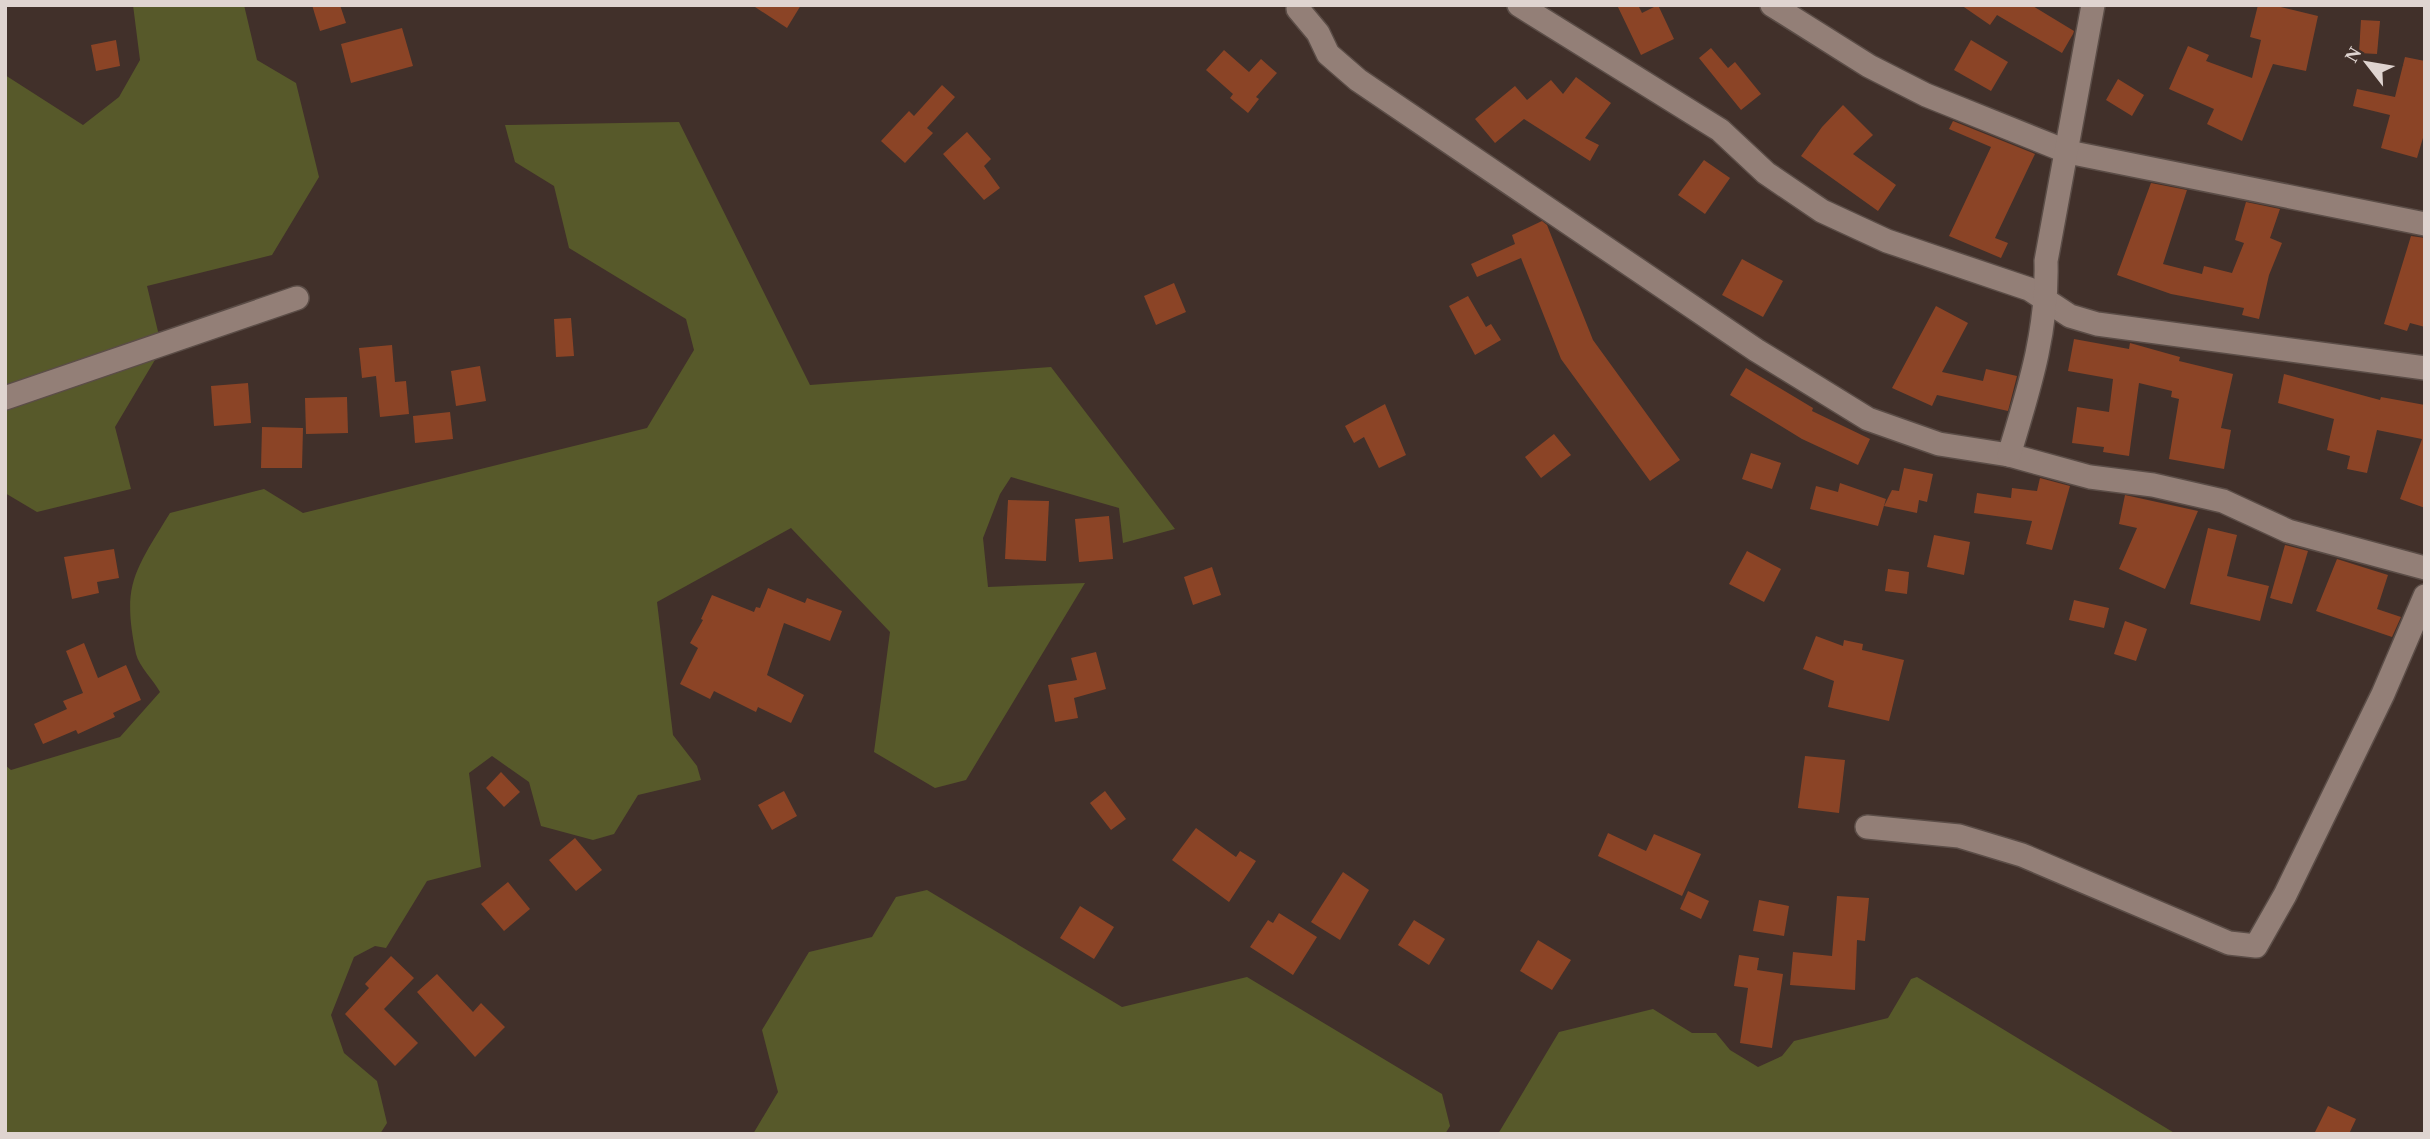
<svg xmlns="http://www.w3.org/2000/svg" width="2430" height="1139" font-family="Georgia,serif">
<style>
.green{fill:#57592a}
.building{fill:#8b4426}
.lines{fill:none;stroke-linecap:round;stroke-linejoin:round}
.minor-casing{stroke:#5b4d47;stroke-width:26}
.minor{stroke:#937f77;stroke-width:23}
</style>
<rect width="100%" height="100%" fill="#41302a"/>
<g class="green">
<polygon points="133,5 244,5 257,60 296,83 319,177 272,255 147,286 162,348 115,427 131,489 37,512 5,493 5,75 83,125 119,97 140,60"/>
<path d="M679 122 810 385 1051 367 1175 529 1123 543 1119 508 1011 477 1000 494 983 538 988 587 1085 583 966 780 935 788 874 752 890 632 791 528 657 602 673 735 697 766 701 780 638 795 614 834 593 840 541 826 529 782 492 756 469 773 481 867 427 881 386 948 375 946 354 957 331 1015 344 1053 377 1081 387 1123 380 1134H5V765L11 770 120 737 160 692C154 681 139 666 136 654 122 586 133 573 170 513L264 489 303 513 647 428 694 350 686 319 569 248 554 186 515 162 505 125Z"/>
<polygon points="927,890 1122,1007 1247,977 1442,1094 1450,1126 1445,1134 753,1134 778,1092 762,1030 809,952 872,937 896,897"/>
<polygon points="1917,977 2176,1134 1498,1134 1559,1032 1653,1009 1692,1033 1716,1033 1730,1050 1758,1067 1782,1056 1794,1041 1888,1018 1911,979"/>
</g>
<g class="building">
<polygon points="312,5 340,5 346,23 320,31"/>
<polygon points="752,5 801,5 787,28"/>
<polygon points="1617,5 1638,5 1642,13 1658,5 1674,39 1641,55"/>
<polygon points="1961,5 2031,5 2074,31 2073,34 2062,53 1997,15 1990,25"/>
<polygon points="2258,5 2272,5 2318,16 2306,71 2273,64 2242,141 2207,124 2214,109 2169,89 2188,46 2209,55 2206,61 2252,78 2261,40 2250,37"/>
<polygon points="2361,20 2380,21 2377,54 2359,53"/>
<polygon points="402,28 413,66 351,83 341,44"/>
<polygon points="116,40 120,66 96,71 91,45"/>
<polygon points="1971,40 2008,62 1991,91 1954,70"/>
<polygon points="1711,48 1728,68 1735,62 1761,94 1741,110 1699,58"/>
<polygon points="1224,50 1249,72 1261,59 1277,73 1256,97 1259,99 1248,113 1230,98 1233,94 1206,70"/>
<polygon points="2405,57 2425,61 2425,131 2417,158 2381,148 2390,115 2353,106 2357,89 2395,97"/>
<polygon points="1576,77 1611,103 1585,138 1599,145 1590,161 1524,119 1495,143 1475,119 1515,86 1527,100 1551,80 1563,94"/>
<polygon points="2118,79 2144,95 2132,116 2106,100"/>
<polygon points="942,85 955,97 927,128 933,133 905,163 881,141 909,111 914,116"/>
<polygon points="1843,105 1873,135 1853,154 1896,185 1878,211 1801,156 1822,127"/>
<polygon points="1953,121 2035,154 1995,238 2008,243 2001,258 1949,236 1991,147 1949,129"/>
<polygon points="967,132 991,159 984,166 1000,188 984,200 943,154"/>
<polygon points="1704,160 1730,178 1705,214 1678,195"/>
<polygon points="2151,183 2187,190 2163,264 2202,274 2204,266 2232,273 2244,243 2235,240 2246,202 2280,209 2270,238 2282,243 2269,275 2259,319 2242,315 2244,308 2171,294 2117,275"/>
<polygon points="1542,221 1547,225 1593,340 1680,460 1650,481 1561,359 1521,258 1477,277 1471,264 1515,244 1512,235"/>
<polygon points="2411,236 2425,238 2425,327 2410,323 2407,331 2384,324"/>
<polygon points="1742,259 1783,281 1763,317 1722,295"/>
<polygon points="1174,283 1186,312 1156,325 1144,296"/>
<polygon points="1468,296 1486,327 1491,324 1501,340 1475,355 1449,306"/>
<polygon points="1936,306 1968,323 1942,372 1983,381 1986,369 2017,376 2008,411 1937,395 1932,406 1892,388"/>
<polygon points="571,318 574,356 556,357 554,319"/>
<polygon points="2074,339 2129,349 2130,343 2180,357 2179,361 2233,374 2221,428 2231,430 2224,469 2169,459 2179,399 2171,397 2172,391 2139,383 2129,456 2103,452 2104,447 2072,443 2077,407 2109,412 2113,379 2068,371"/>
<polygon points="392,345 395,382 406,381 409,414 380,417 376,376 362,378 359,348"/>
<polygon points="480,366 486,401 456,406 451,371"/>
<polygon points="1746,368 1813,408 1812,411 1870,439 1858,465 1802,439 1730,395"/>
<polygon points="2284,374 2380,400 2381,397 2425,405 2425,508 2400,499 2422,439 2377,430 2367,473 2347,469 2350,456 2327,450 2334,419 2278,403"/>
<polygon points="248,383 251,423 214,426 211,386"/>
<polygon points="347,397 348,433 306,434 305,398"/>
<polygon points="1385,404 1406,455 1379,468 1364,437 1354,443 1345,426"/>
<polygon points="450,412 453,439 415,443 413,416"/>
<polygon points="262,427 303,428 302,468 261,468"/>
<polygon points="1554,434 1571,455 1541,478 1525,457"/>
<polygon points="1751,453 1781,463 1772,489 1742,479"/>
<polygon points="1904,468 1933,474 1927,502 1919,500 1917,513 1884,506 1892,490 1899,491"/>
<polygon points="2040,478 2070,486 2052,550 2026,544 2032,521 1974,513 1977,493 2011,498 2012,488 2037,491"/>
<polygon points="1840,483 1886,499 1878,526 1810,509 1816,486 1838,492"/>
<polygon points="2125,495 2198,511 2165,589 2119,569 2137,528 2119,524"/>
<polygon points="1008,500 1049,501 1046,561 1005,559"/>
<polygon points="1109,516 1113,559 1079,562 1075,519"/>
<polygon points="2208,528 2237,535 2227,576 2269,586 2260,621 2190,604"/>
<polygon points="1934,535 1970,542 1964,575 1927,567"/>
<polygon points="2285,545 2308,551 2292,604 2270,598"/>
<polygon points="114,549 119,578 97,582 99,593 72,599 64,557"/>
<polygon points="1747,551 1781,569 1764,602 1729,584"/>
<polygon points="2337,559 2388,575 2377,609 2401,617 2392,637 2316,611"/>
<polygon points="1212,567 1221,595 1193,605 1184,577"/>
<polygon points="1888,569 1909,572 1907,594 1885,591"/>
<polygon points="768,588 805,603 807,598 842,611 830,641 784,623 767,675 804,695 791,723 758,707 756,712 714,691 710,699 680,684 698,648 690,643 703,620 701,619 712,595 754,612 756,607 760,608"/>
<polygon points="2074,600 2109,608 2104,628 2069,620"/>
<polygon points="2125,621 2147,629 2136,661 2114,654"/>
<polygon points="1816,636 1843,646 1844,640 1863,644 1862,650 1904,660 1889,721 1828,707 1834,681 1803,669"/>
<polygon points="84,643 98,678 126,665 141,700 113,713 115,717 78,734 76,730 43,744 34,724 67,709 63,701 83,693 66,651"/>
<polygon points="1096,652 1106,689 1074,698 1078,718 1055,722 1048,685 1077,680 1071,658"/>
<polygon points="1805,756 1845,760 1839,813 1798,808"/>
<polygon points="501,772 520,792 504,807 486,788"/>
<polygon points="784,791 797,816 772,830 758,805"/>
<polygon points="1105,791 1126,819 1111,830 1090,803"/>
<polygon points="1196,828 1236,857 1240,851 1256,861 1229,902 1172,860"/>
<polygon points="1608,833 1646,851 1654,834 1701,854 1682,896 1598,856"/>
<polygon points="575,838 602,870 576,891 549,860"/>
<polygon points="1343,872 1369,890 1340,940 1311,922"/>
<polygon points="508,882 530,909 504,931 481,904"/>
<polygon points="1688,891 1709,901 1701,919 1680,909"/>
<polygon points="1837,896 1869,898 1865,941 1857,940 1855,990 1790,985 1793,952 1832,956"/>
<polygon points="1759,900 1789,906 1784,936 1753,931"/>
<polygon points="1080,906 1114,927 1094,959 1060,938"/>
<polygon points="1279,913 1317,937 1293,975 1250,947 1268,920 1273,923"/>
<polygon points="1414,920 1445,939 1429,965 1398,945"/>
<polygon points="1538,940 1571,960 1552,990 1520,971"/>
<polygon points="1739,955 1759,958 1757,970 1783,974 1772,1048 1740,1043 1748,988 1734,986"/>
<polygon points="391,956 414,978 384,1009 418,1043 395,1066 345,1014 369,988 365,984"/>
<polygon points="437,974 473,1012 481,1003 505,1027 475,1057 417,992"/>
<polygon points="2328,1106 2356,1119 2349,1134 2314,1134"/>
</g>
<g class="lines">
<defs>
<g id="minor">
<polyline points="1519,5 1720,130 1766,173 1822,211 1887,241 2029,289 2070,316 2097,324 2425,368"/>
<polyline points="1772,5 1869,66 1926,95 2068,152 2425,224"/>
<polyline points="1298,9 1318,33 1328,54 1358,80 1756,350 1868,419 1939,444 2009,455 2090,477 2153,485 2223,501 2288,531 2425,568"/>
<polyline points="5,398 297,298"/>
<path d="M2009 455C2029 389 2048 331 2046 261L2093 5"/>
<polyline points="1867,827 1959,836 2022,855 2229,943 2256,946 2285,895 2383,694 2425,596"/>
</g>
</defs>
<use href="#minor" class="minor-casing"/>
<use href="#minor" class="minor"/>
</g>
<rect width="2430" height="1139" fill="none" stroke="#dfd4d0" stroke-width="14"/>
<g transform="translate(2367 63) rotate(301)" stroke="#41302a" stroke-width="5" paint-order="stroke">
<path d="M0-5L12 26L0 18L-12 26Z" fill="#dfd4d0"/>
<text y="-10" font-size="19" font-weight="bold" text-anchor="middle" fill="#dfd4d0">N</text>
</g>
</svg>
